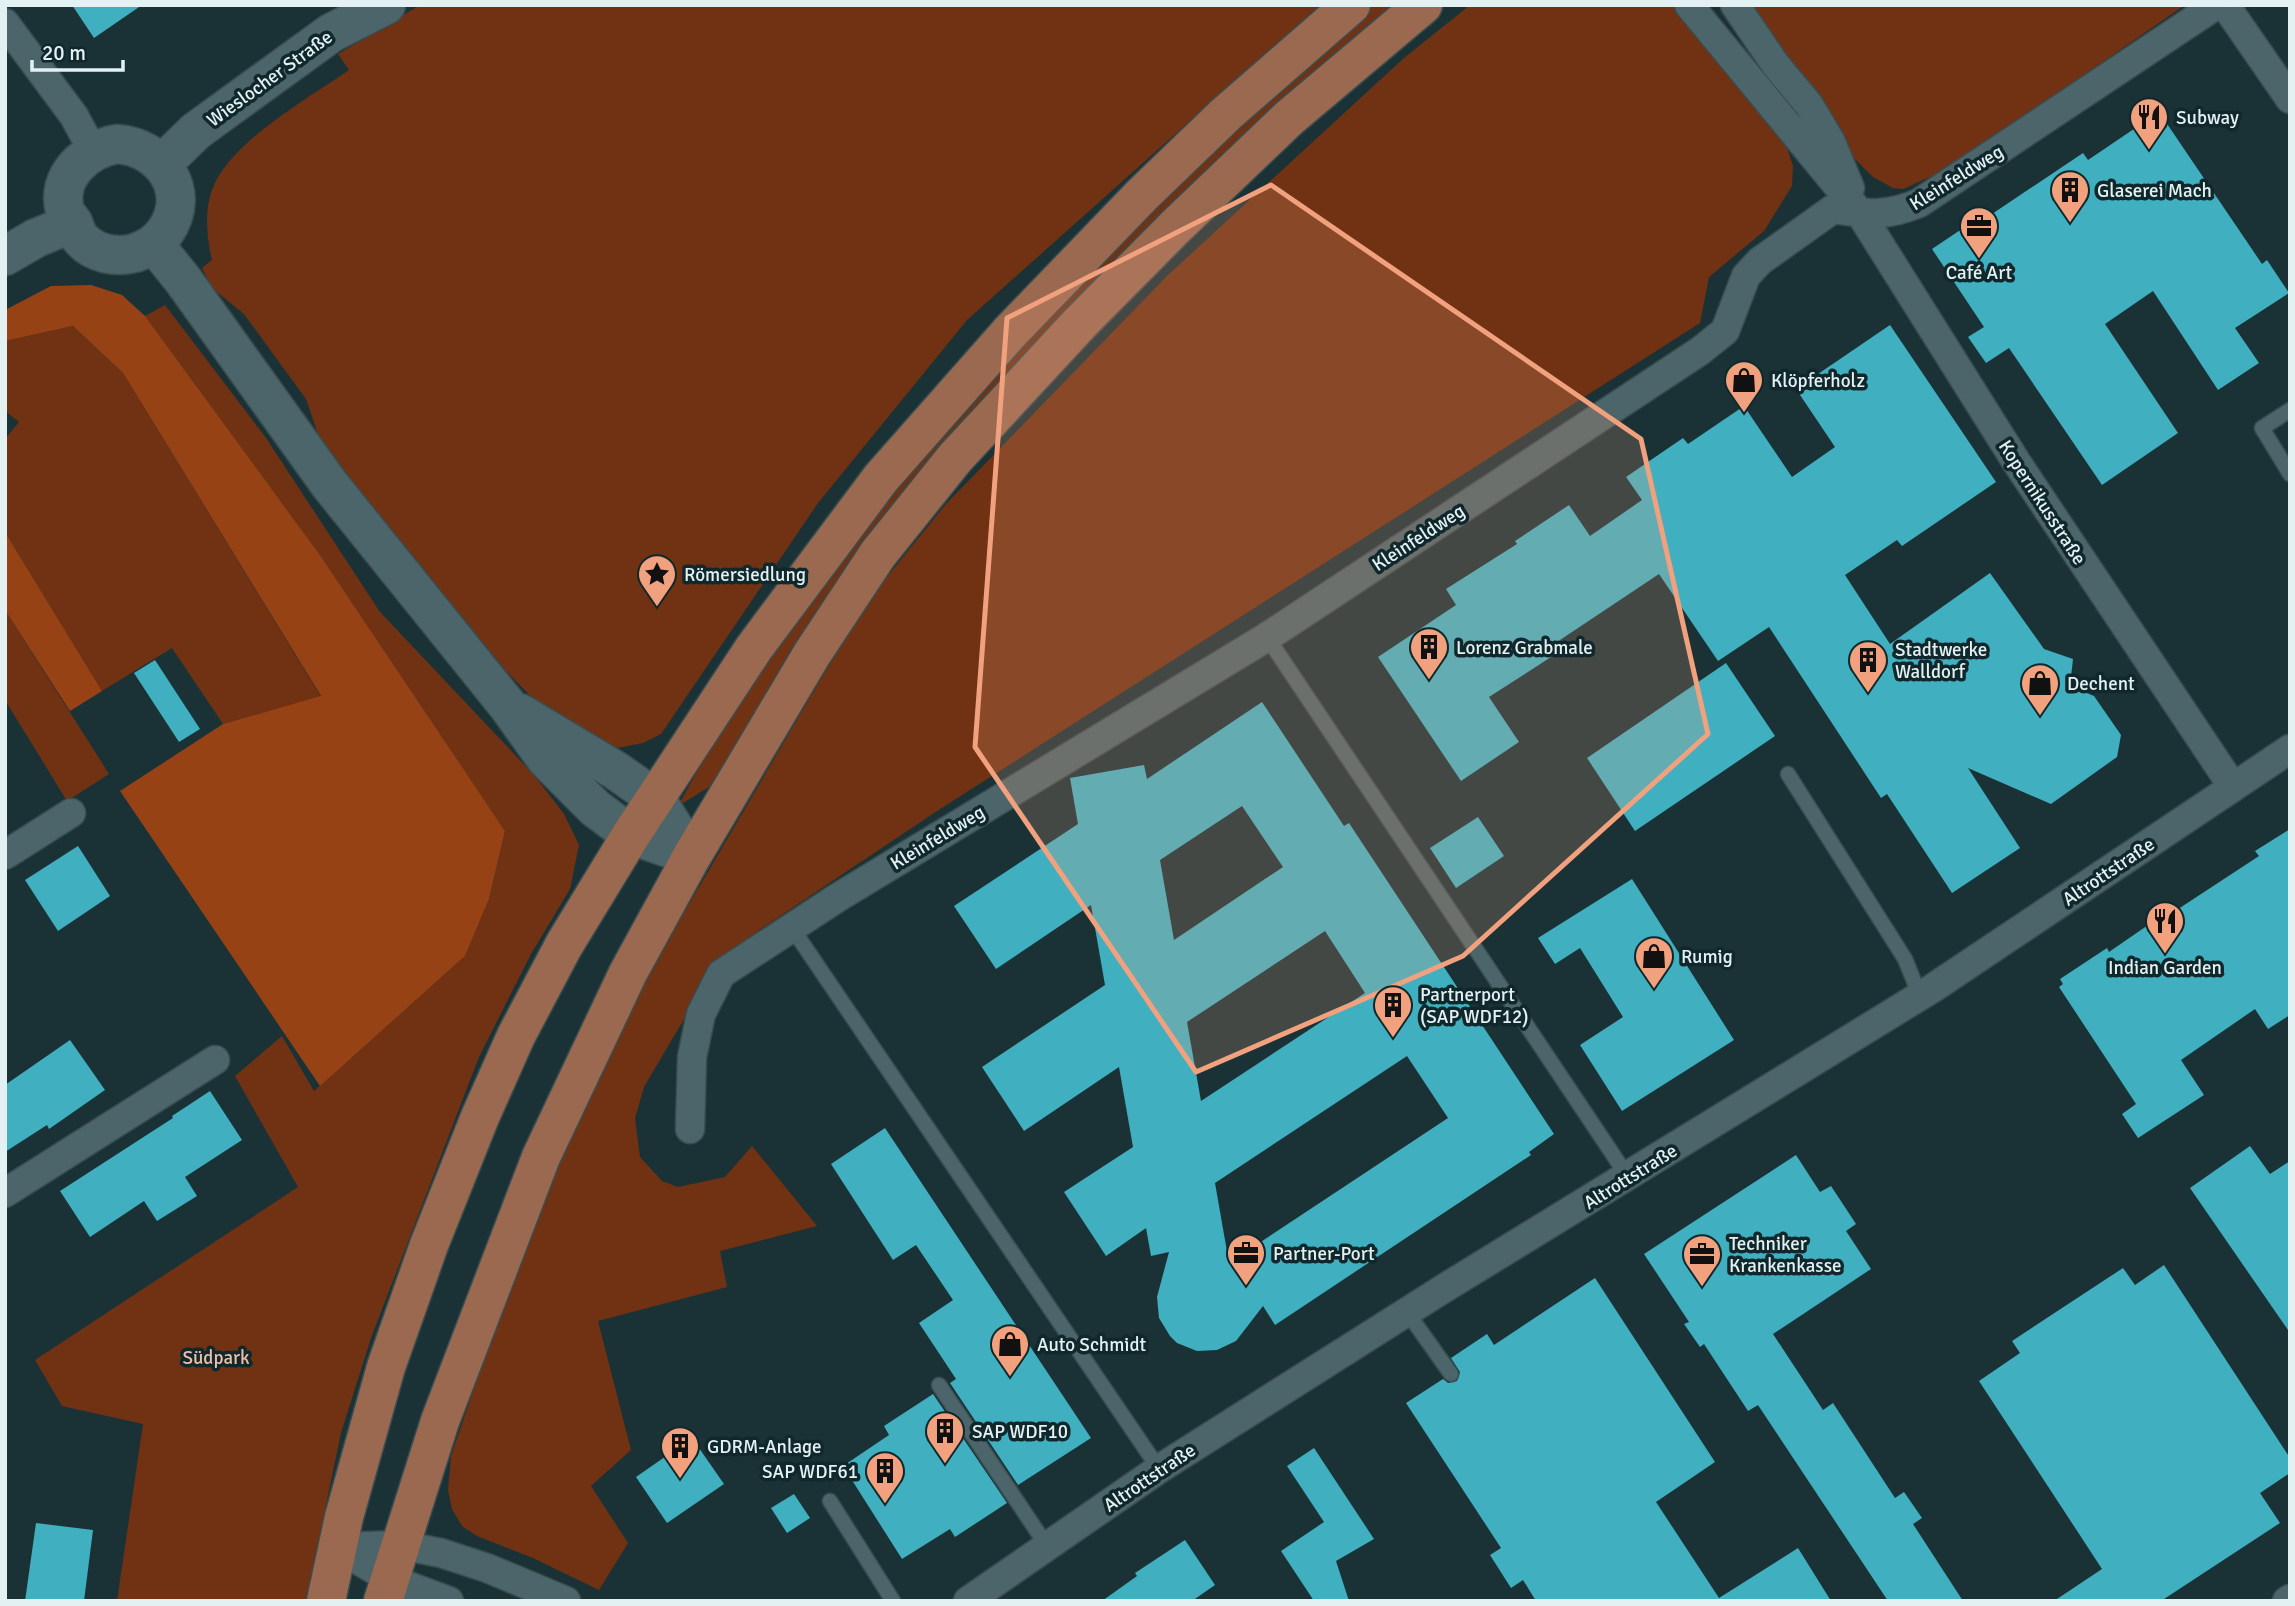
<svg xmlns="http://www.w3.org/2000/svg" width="2295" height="1606" font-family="Signika,sans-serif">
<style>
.green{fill:#703213}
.forest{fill:#974215}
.building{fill:#40afc0;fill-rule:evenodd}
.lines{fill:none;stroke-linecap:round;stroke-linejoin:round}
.lane-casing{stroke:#394d50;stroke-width:17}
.street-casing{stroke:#394d50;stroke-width:31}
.secondary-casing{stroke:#394d50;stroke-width:41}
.primary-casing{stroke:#394d50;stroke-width:41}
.lane{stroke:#4c656a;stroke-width:14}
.street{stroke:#4c656a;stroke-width:28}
.secondary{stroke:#4c656a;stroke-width:38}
.primary{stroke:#9a694f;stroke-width:38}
.marked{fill:#f1a17d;fill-opacity:0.2;stroke:#f1a17d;stroke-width:5;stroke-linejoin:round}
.labels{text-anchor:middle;stroke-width:7;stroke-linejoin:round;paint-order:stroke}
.street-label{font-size:19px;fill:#e3f1f3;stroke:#10282c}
.poi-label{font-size:19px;fill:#e3f1f3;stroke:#10282c;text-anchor:start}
.park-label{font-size:19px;fill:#f0bfaa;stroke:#10282c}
</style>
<rect width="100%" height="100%" fill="#1a3236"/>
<g class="green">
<path d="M420 5H1320L967 320 818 503 661 734 643 743 617 748 589 738 549 715 506 671 323 449 306 399 244 314 212 288 202 268 212 260C207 239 204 211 212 190 228 143 309 98 349 70L338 54Z"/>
<polygon points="1372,5 1397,5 1184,191 1078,296 969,417 714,784 678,806 724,723 803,607 909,467 1088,271 1242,119"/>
<polygon points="1470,5 1678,5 1754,98 1787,148 1793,166 1792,186 1764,231 1709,277 1700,323 934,813 758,931 717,963 644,1087 635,1118 640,1157 662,1181 678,1187 725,1177 752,1146 817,1226 720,1251 727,1287 598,1321 631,1450 591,1486 628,1543 599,1590 533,1558 477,1536 462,1526 452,1509 448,1490 451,1456 493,1333 564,1152 628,1008 865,604 945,505 1168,275 1404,58"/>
<polygon points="1746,5 2185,5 1948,169 1903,189 1893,188 1873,177 1846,150"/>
<polygon points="165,305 266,438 380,612 534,775 564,814 579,845 570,889 531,954 479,1057 371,1338 341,1433 306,1601 117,1601 143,1424 62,1406 35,1360 298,1187 235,1076 282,1036 314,1091 465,956 489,899 505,831 320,555 145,316"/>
<polygon points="73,326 123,373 321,697 223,724 172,648 102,691 5,532 5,439 19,422 5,411 5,341"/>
<polygon points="5,610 109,774 67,801 5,700"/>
</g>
<g class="forest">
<polygon points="91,285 122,295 145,316 320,555 505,831 489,899 465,956 320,1086 120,791 223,724 321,696 123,373 73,326 5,341 5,310 51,286"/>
<polygon points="5,532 102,691 70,711 5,610"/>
</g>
<g class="building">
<polygon points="72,5 142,5 94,38"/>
<polygon points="2159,112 2262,264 2267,260 2289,293 2235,328 2259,363 2218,390 2153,291 2105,324 2178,433 2102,485 2009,348 1986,363 1968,337 1984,327 1932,249 1987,212 1989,216 2083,153 2088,160"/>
<polygon points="1890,325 1996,482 1902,546 1897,540 1845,575 1890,644 1990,573 2044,649 2073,659 2070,686 2094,696 2121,735 2117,757 2051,804 1968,768 2020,848 1952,893 1887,794 1881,798 1769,627 1718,661 1659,574 1560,640 1565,648 1489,697 1519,742 1461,781 1378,657 1456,605 1446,589 1517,544 1515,541 1569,505 1590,536 1642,500 1626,477 1683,438 1688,444 1744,406 1792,477 1835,447 1796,389"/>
<polygon points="155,660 200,729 179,742 134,673"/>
<polygon points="1726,663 1775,736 1635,831 1587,758"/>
<path d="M1262 702 1344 826 1349 823 1554 1134 1529 1152 1531 1155 1275 1325 1263 1306 1236 1341 1217 1350 1197 1351 1177 1343 1170 1336 1159 1318 1157 1297 1169 1252 1151 1256 1146 1228 1106 1256 1064 1192 1133 1147 1119 1067 1024 1131 982 1067 1105 985 1091 905 996 969 954 906 1078 824 1070 778 1144 765 1147 779ZM1242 806 1283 867 1174 940 1160 860ZM1325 931 1365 993 1201 1101 1187 1022ZM1407 1056 1448 1118 1229 1263 1215 1183Z"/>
<polygon points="1478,817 1504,856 1456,888 1430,848"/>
<polygon points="2290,829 2290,1015 2268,1029 2255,1009 2181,1060 2204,1095 2138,1138 2122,1114 2136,1104 2059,987 2063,984 2060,979 2107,948 2109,952 2164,914 2166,917 2259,856 2255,851"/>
<polygon points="78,846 110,896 58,931 25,880"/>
<polygon points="1632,879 1734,1040 1622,1111 1580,1045 1623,1017 1580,948 1555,964 1538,938"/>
<polygon points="70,1040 105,1090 49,1129 47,1125 5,1152 5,1085"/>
<polygon points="210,1091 242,1140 185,1177 197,1196 157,1221 144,1201 90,1237 60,1191 173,1118 172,1116"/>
<polygon points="885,1128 1091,1438 1018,1485 950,1383 956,1379 919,1323 953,1300 916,1245 893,1260 831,1164"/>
<polygon points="2250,1146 2270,1174 2290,1161 2290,1333 2190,1188"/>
<polygon points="1796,1155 1820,1192 1831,1186 1856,1224 1846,1231 1871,1269 1773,1334 1823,1410 1833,1403 1895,1498 1904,1492 1922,1518 1913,1524 1963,1601 1888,1601 1758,1405 1748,1411 1704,1344 1700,1347 1684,1324 1689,1322 1644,1254"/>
<polygon points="2164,1265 2290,1458 2290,1473 2260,1493 2280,1523 2161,1601 2054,1601 2102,1569 1979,1381 2020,1353 2012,1341 2123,1268 2135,1285"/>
<polygon points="1595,1278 1715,1462 1656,1502 1719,1598 1798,1548 1831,1601 1536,1601 1523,1580 1511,1588 1490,1555 1501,1548 1406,1403 1443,1379 1448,1383 1457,1381 1460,1372 1451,1358 1487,1334 1494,1345"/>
<polygon points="933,1394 1007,1503 955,1537 950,1529 902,1559 843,1466 889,1435 884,1426"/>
<polygon points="692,1438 724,1484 667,1523 636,1477"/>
<polygon points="1314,1448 1374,1539 1336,1561 1349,1601 1314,1601 1281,1551 1324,1522 1287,1466"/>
<polygon points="794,1494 810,1518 787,1533 771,1508"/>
<polygon points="36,1523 93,1530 84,1601 25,1601"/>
<polygon points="1185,1540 1215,1585 1192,1601 1102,1601 1137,1576 1135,1573"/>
</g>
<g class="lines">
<defs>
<g id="lane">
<polyline points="2290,410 2262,428 2290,474"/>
<polyline points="1267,637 1628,1177"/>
<polyline points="1788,774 1905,959 1920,996"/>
<polyline points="792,928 1159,1469"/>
<polyline points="1407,1312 1451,1374"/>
<polyline points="939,1385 1047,1546"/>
<polyline points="830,1501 893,1601"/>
</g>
<g id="street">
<polyline points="1689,5 1860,213 2017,463 2233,787"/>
<polyline points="1735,5 1775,64 1809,105 1831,142 1850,188"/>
<polyline points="2225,5 2290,99"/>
<polyline points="5,23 74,116 93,151"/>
<polyline points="5,855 71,813"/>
<path d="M690 1129 692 1057 701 1014 721 974 837 898 1267 637 1700 351 1725 331 1746 276 1760 261 1833 209C1868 214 1886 217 1919 203L2216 5"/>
<polyline points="5,1193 215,1060"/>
<polyline points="336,1547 401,1545 441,1553 487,1568 566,1601"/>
<polyline points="336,1547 390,1579 449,1601"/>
<polyline points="968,1601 1159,1469 1443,1289 1933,988 2290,749"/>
<polyline points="2287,1601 2290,1599"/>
</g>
<g id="secondary">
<path d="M117 144C162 147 193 192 165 232 158 242 147 249 135 253 116 258 94 254 81 239 77 235 76 230 74 225 72 220 67 216 65 211 55 176 87 149 117 144Z"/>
<polyline points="162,164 196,131 331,33 386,5"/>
<polyline points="154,244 183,280 330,485 508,706 546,759 595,808 631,835 692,856"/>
<polyline points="5,256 36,238 73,223"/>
<polyline points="520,713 615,770 655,798 692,856"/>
</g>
<g id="primary">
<polyline points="326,1601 344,1517 386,1367 429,1245 480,1117 516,1036 564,945 631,835 754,648 881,478 1009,333 1142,195 1226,114 1351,5"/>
<polyline points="383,1601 440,1421 541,1157 628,973 692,856 812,654 878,554 955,458 1079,324 1175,227 1289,118 1423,5"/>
</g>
</defs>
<use href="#lane" class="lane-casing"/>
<use href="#street" class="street-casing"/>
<use href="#secondary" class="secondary-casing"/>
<use href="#primary" class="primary-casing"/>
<use href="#lane" class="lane"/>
<use href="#street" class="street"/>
<use href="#secondary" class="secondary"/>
<use href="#primary" class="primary"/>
</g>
<path class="marked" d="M1271 185 1641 439 1708 734 1463 956 1196 1072 975 747 1007 318Z"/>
<defs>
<symbol id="restaurant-pin" viewBox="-11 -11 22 30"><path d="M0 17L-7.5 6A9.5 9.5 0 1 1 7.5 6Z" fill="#f1a17d" stroke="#10282c"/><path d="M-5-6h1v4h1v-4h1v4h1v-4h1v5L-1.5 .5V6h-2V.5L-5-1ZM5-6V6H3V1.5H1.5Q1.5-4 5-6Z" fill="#111"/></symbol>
<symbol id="building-pin" viewBox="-11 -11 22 30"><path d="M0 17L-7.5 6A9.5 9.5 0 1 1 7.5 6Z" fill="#f1a17d" stroke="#10282c"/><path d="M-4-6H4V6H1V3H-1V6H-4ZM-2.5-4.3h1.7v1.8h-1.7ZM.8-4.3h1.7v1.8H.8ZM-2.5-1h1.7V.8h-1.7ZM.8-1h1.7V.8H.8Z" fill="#111"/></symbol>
<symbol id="office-pin" viewBox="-11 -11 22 30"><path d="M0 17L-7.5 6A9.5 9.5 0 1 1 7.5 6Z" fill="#f1a17d" stroke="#10282c"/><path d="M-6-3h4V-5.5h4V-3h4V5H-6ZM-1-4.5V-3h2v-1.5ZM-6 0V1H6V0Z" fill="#111"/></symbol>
<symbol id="shop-pin" viewBox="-11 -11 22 30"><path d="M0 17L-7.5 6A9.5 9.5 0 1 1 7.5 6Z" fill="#f1a17d" stroke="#10282c"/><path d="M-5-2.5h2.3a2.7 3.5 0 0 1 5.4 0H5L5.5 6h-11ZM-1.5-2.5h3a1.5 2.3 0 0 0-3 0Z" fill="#111"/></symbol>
<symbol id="sight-pin" viewBox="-11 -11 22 30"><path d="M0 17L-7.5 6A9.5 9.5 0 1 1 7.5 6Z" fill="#f1a17d" stroke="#10282c"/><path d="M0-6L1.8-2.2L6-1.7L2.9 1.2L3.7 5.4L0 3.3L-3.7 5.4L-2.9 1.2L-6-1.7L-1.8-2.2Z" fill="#111"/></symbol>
</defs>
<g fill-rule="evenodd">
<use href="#restaurant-pin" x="2127" y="95" width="44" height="60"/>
<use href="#building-pin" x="2048" y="168" width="44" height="60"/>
<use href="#office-pin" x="1957" y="204" width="44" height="60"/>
<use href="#shop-pin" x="1722" y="358" width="44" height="60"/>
<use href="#sight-pin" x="635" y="552" width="44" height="60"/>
<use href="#building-pin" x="1407" y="625" width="44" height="60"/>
<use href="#building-pin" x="1846" y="638" width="44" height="60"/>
<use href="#shop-pin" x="2018" y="661" width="44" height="60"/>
<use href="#restaurant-pin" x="2143" y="899" width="44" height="60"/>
<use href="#shop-pin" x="1632" y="934" width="44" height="60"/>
<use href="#building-pin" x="1371" y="983" width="44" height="60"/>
<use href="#office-pin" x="1224" y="1231" width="44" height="60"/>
<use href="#office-pin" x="1680" y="1232" width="44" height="60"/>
<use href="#shop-pin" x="988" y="1322" width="44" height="60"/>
<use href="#building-pin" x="923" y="1409" width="44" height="60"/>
<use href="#building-pin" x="658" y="1424" width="44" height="60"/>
<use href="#building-pin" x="863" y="1449" width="44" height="60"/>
</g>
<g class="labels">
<g class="street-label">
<text transform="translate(269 78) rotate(-36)" y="7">Wieslocher Straße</text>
<text transform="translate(1956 177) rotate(-32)" y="7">Kleinfeldweg</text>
<text transform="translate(2043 502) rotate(57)" y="7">Kopernikusstraße</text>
<text transform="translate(1418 537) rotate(-33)" y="7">Kleinfeldweg</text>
<text transform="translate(937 837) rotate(-31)" y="7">Kleinfeldweg</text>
<text transform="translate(2108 871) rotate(-34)" y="7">Altrottstraße</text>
<text transform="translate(1630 1176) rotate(-32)" y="7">Altrottstraße</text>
<text transform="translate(1149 1477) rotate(-34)" y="7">Altrottstraße</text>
</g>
<g class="poi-label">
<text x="2176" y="124">Subway</text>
<text x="2097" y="197">Glaserei Mach</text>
<text x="1979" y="279" text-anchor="middle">Café Art</text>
<text x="1771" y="387">Klöpferholz</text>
<text x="684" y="581">Römersiedlung</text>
<text x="1456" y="654">Lorenz Grabmale</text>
<text x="1895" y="656">Stadtwerke<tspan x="1895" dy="22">Walldorf</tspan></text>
<text x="2067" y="690">Dechent</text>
<text x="1681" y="963">Rumig</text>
<text x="2165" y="974" text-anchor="middle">Indian Garden</text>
<text x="1420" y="1001">Partnerport<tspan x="1420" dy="22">(SAP WDF12)</tspan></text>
<text x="1729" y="1250">Techniker<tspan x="1729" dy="22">Krankenkasse</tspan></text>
<text x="1273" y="1260">Partner-Port</text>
<text x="1037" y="1351">Auto Schmidt</text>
<text x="972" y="1438">SAP WDF10</text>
<text x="707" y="1453">GDRM-Anlage</text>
<text x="858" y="1478" text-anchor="end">SAP WDF61</text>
</g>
<g class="park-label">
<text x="216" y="1364">Südpark</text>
</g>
</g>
<rect width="2295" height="1606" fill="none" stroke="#e3f1f3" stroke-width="14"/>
<path d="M32 60v10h91v-10" fill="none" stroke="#e3f1f3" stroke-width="3.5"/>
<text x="42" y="60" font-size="21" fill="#e3f1f3" stroke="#10282c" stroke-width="5" paint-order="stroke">20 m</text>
</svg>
